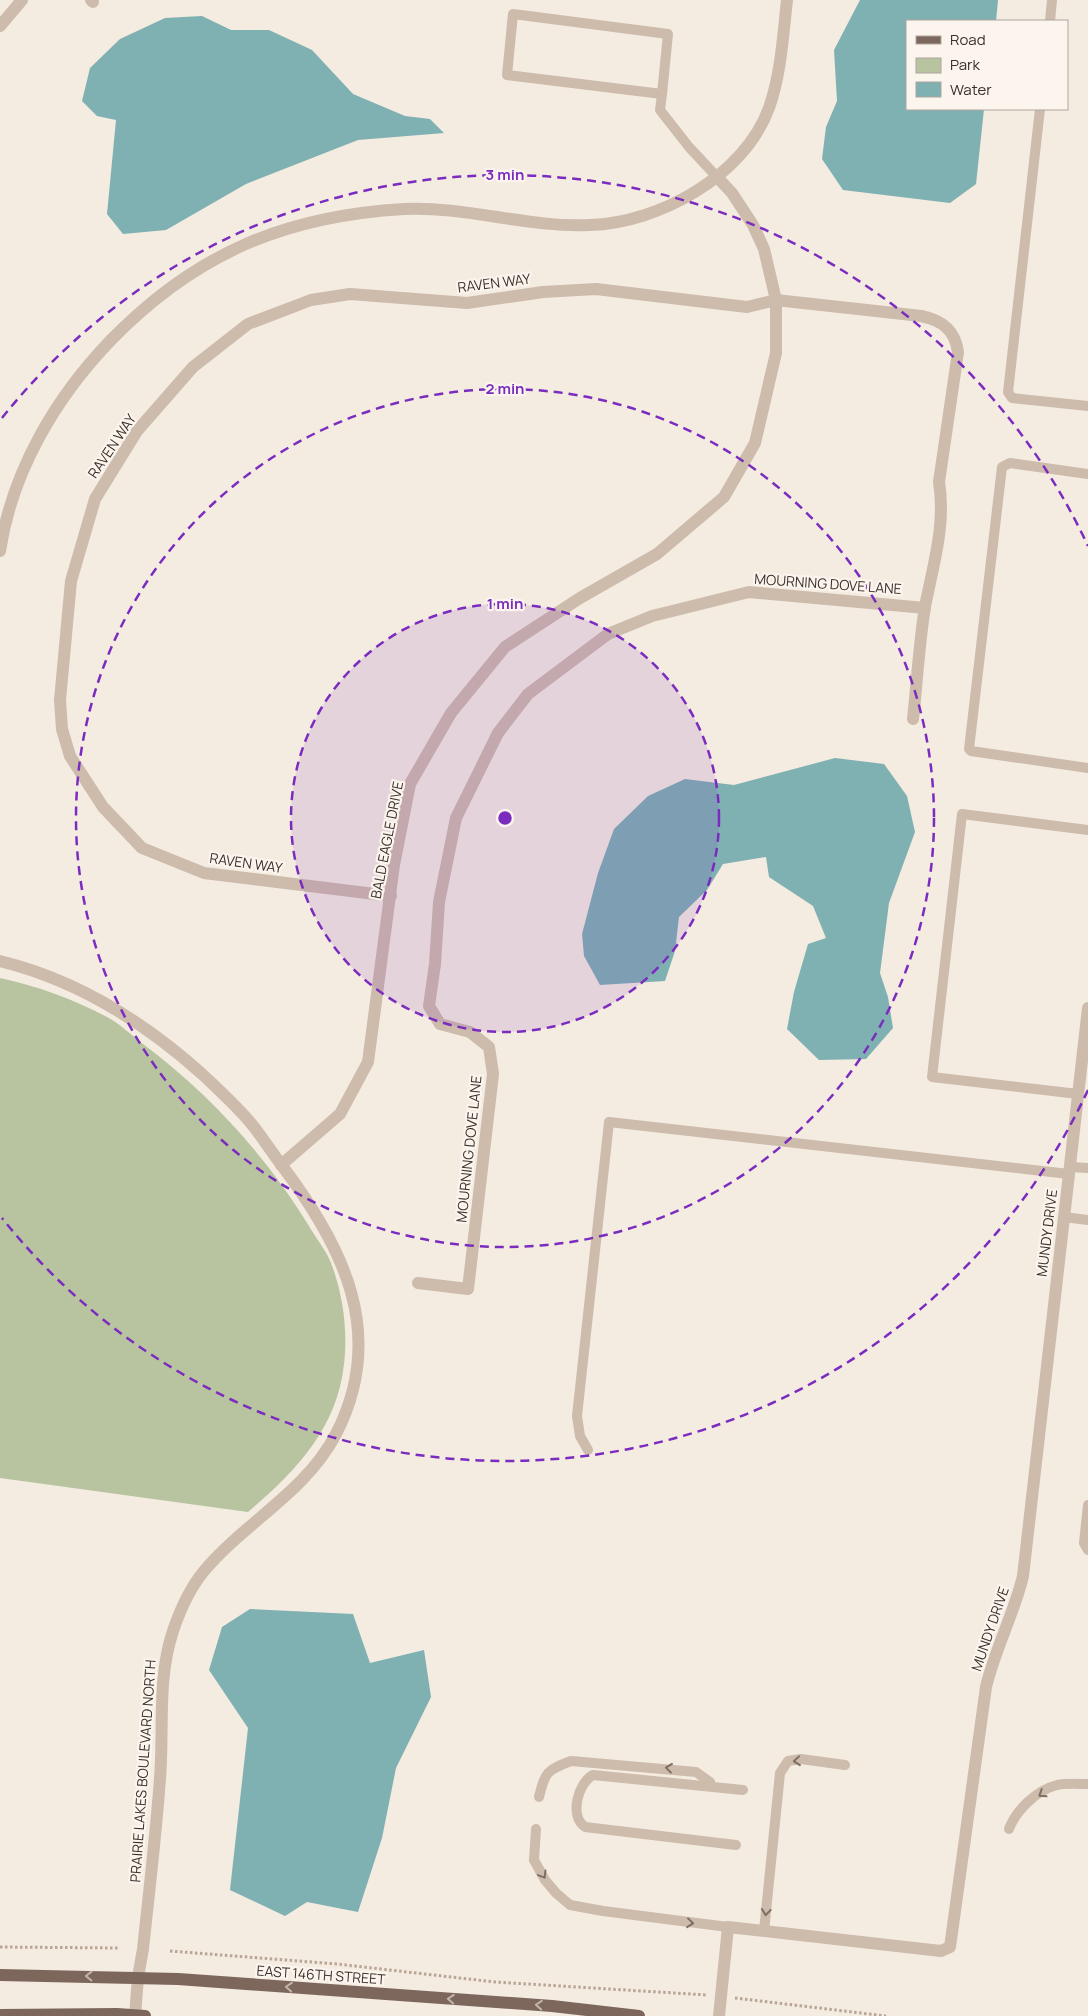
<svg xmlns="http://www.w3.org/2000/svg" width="1088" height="2016" font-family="Manrope,sans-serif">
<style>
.green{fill:#b8c4a0}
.water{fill:#7fb0b2}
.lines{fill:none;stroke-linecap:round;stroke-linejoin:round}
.path{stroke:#b9a596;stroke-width:3;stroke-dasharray:2.5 2.5;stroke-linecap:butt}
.service{stroke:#cdbbac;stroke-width:10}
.minor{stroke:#cdbbac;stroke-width:12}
.primary{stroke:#7d675c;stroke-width:12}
.oneway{stroke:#7d6f65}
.oneway2{stroke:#c2b5ac}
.ring{fill:none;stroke:#7b2cbf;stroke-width:2.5;stroke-dasharray:9 6}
.labels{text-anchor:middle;stroke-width:4.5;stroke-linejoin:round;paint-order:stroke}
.street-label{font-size:14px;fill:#3b302b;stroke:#fbf5ee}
.centre{fill:#7b2cbf;stroke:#fbf5ee;stroke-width:2.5}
.ring-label{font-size:15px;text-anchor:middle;font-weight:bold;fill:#7b2cbf;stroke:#fbf5ee;stroke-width:4.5;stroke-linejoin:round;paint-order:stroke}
</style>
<rect width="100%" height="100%" fill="#f4ebe1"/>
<path class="green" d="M0 978C37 986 73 999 107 1017 119 1023 131 1035 143 1044 210 1094 269 1159 312 1231 318 1241 327 1252 331 1263 343 1294 348 1331 344 1364 337 1429 295 1472 248 1512L0 1478Z"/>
<g class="water">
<polygon points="860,0 998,0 996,21 907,21 907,109 984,109 976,184 950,203 843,190 822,159 826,127 837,101 834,50"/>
<polygon points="202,16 231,30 269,30 312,50 353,94 405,116 430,119 444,133 358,140 246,184 166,230 123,234 107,214 116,120 97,116 82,101 90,68 120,39 165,18"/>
<polygon points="835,758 884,764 907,796 915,832 889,903 880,973 888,997 893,1028 866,1059 819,1060 787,1029 794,992 808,944 826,938 813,906 769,877 766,857 723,864 707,890 679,917 675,951 665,981 600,985 584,956 582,934 598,873 614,829 648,796 685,779 734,785"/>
<polygon points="250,1609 353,1614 370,1663 424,1650 431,1697 396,1768 382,1838 358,1912 307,1902 285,1916 230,1890 248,1728 209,1670 222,1627"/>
</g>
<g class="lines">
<g class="path">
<polyline points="0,1947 118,1948"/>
<polyline points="170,1951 337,1964 495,1982 707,1995"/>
<polyline points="735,1998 886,2016"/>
</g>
<g class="service">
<polyline points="1050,21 1052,0"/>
<polyline points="662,94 668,34 513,14 507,75 662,94 660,110 689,147 717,177"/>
<polyline points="1040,109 1008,392 1012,398 1088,406"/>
<polyline points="1088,474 1010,463 1002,467 969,749 971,751 1088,768"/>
<polyline points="1078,1094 932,1077 962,814 1088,830"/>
<polyline points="1070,1167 1088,1168"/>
<polyline points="1064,1217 1088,1220"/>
<polyline points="588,1450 580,1436 577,1416 609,1122 1069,1174"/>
<polyline points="1088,1505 1084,1543 1088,1550"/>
<path d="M539 1797C545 1772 547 1770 571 1761L696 1772 710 1782V1786"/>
<polyline points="536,1829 534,1860 545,1880 556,1893 570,1905 603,1911 728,1927"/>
<path d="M1009 1829C1016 1810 1037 1790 1057 1785 1067 1783 1078 1784 1088 1784"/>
<path d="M736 1845 585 1827C569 1816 578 1783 593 1775L743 1790"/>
<polyline points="764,1931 780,1773 788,1761 801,1759 845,1765"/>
</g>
<g class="minor">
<polyline points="91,0 93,2"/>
<polyline points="0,26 22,0"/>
<path d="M0 551C12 471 56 397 111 340 195 254 284 216 404 209 466 206 528 228 590 225 659 223 744 176 769 108 781 74 783 36 787 0"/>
<path d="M391 896 204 873 142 848 103 807 70 756 62 729 60 700 71 581 95 499 137 431 193 367 248 324 311 300 350 294 467 303 543 292 596 289 747 307 776 300 921 316C942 320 955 330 958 352L939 482C946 525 933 565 925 607 919 644 917 682 913 719"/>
<path d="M0 961C78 980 143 1021 202 1074 220 1091 239 1108 254 1127 264 1140 273 1154 283 1167 344 1248 387 1335 336 1434 306 1492 245 1522 204 1571 190 1588 180 1610 173 1631 157 1679 164 1728 160 1778 156 1835 149 1892 143 1949L138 1977 135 2016"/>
<polyline points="281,1165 340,1114 368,1062 394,865 410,784 451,713 505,647 580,598 657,554 724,497 755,443 776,353 776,300 764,249 753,225 732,193 717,177"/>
<polyline points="418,1283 468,1289 493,1074 489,1047 470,1032 440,1024 429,1006 435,964 439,902 456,818 498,733 528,694 608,634 652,616 749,592 925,608"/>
<path d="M719 2016 728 1927 941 1951 950 1947 986 1687C995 1649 1014 1614 1023 1576L1088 1008"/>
</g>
<g class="primary">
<polyline points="0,1975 178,1979 552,2006 639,2016"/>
<polyline points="0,2015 117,2014 145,2016"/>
</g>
</g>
<defs><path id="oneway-chevron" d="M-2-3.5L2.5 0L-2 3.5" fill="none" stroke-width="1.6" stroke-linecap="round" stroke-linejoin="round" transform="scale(1.25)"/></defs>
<g class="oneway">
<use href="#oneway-chevron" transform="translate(797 1761) rotate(174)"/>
<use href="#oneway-chevron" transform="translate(669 1768) rotate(-173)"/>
<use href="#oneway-chevron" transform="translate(1042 1794) rotate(147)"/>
<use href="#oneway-chevron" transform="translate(543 1875) rotate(59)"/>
<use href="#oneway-chevron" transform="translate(766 1912) rotate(96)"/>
<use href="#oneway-chevron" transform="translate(690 1923) rotate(6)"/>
</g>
<g class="oneway2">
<use href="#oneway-chevron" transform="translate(89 1976) rotate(-179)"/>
<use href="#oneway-chevron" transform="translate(289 1987) rotate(-176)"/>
<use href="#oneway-chevron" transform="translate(451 1999) rotate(-176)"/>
<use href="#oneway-chevron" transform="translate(539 2005) rotate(-176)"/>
</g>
<circle cx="505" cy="818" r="214" fill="#7b2cbf" fill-opacity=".12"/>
<g class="ring">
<circle cx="505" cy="818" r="214"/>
<circle cx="505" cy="818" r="429"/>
<path d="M1088 1090A643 643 0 0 1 2 1218M2 418A643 643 0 0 1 1088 546"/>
</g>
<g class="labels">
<g class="street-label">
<text transform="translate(494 283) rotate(-7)" y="5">RAVEN WAY</text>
<text transform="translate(112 446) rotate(-56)" y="5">RAVEN WAY</text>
<text transform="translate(828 584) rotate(4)" y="5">MOURNING DOVE LANE</text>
<text transform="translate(387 840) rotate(-79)" y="5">BALD EAGLE DRIVE</text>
<text transform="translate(246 863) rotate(8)" y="5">RAVEN WAY</text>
<text transform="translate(469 1149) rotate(-84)" y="5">MOURNING DOVE LANE</text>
<text transform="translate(1047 1233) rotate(-83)" y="5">MUNDY DRIVE</text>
<text transform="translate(990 1629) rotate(-71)" y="5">MUNDY DRIVE</text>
<text transform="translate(143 1771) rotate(-86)" y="5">PRAIRIE LAKES BOULEVARD NORTH</text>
<text transform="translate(321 1975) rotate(4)" y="5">EAST 146TH STREET</text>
</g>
</g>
<circle cx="505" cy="818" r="8" class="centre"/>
<g class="ring-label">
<text x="505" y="180">3 min</text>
<text x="505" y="394">2 min</text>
<text x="505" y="609">1 min</text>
</g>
<rect x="906" y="20" width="162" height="90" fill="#fbf5ee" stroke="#aea6a0"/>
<rect x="916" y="36" width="25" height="8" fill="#7d675c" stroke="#aea6a0"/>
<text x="950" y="45" font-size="15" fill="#3b302b">Road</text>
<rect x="916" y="58" width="25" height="15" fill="#b8c4a0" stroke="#aea6a0"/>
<text x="950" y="70" font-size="15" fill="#3b302b">Park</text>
<rect x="916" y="82" width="25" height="15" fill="#7fb0b2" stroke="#aea6a0"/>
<text x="950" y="95" font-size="15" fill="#3b302b">Water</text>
</svg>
